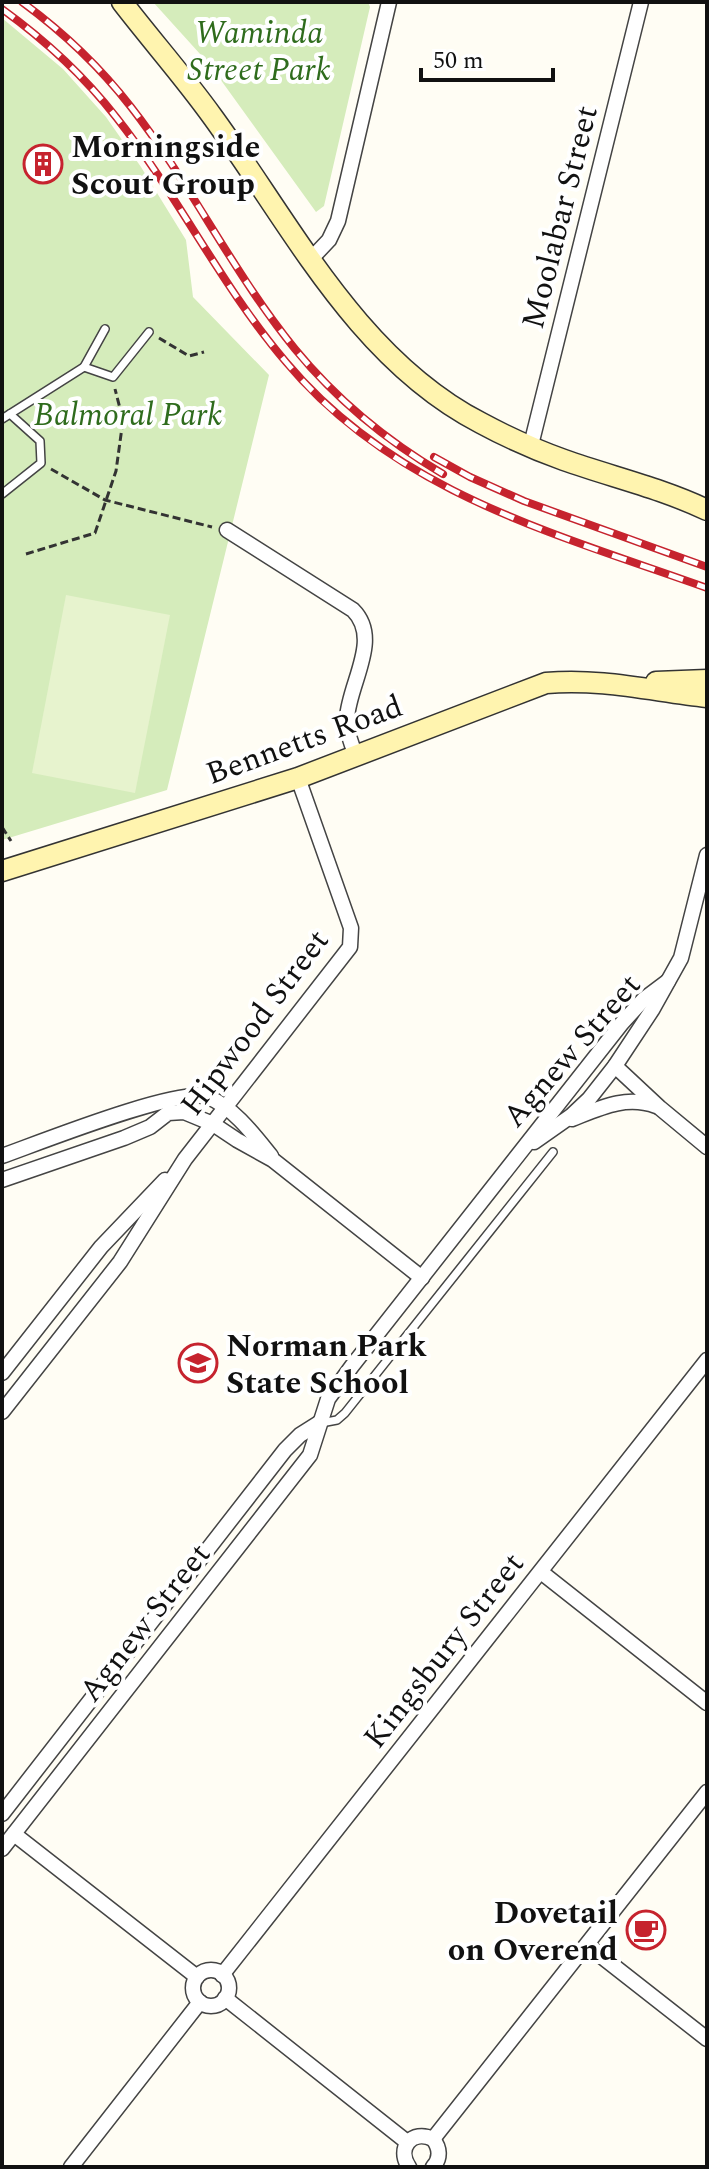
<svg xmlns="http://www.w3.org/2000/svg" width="709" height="2169" font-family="Spectral,serif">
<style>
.green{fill:#d5ecbb}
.pitch{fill:#e7f3ce}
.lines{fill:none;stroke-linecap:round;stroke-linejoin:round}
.lane-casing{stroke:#444;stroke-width:10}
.street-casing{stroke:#444;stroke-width:17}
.secondary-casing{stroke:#333;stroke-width:23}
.path{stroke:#333;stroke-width:3;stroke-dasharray:8 4;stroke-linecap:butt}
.lane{stroke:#fff;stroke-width:7}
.street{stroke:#fff;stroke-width:14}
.secondary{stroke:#fff4af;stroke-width:20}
.rail-casing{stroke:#c6232e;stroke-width:8}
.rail{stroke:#fff;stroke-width:5;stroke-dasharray:15;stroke-linecap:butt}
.labels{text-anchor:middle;stroke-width:8;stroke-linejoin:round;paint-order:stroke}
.park-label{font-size:32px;font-style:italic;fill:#2f6c1d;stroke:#fff}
.poi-label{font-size:32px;font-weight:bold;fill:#111;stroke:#fff;text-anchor:start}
.street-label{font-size:32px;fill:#111;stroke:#fff}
</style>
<rect width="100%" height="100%" fill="#fffdf4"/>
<g class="green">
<polygon points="153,2 368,2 370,7 324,206 316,212 210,65"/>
<polygon points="2,18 63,69 106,117 141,167 186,240 193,297 269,375 167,790 2,840"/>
</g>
<polygon class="pitch" points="66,595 170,615 135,793 32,773"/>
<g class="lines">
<defs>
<g id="lane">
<polyline points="84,367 113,377 149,332"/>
<polyline points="2,419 84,367 105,329"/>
<polyline points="2,494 41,463 40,441 10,414"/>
<polyline points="321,1423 337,1420 345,1413 553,1152"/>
</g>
<g id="street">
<polyline points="310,260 329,240 338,221 389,2"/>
<polyline points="531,445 641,2"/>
<path d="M227 530 353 610C382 639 349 683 347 718 346 731 351 744 356 755"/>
<polyline points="615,1066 660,1108 707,1147"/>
<path d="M572 1119C600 1108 626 1095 656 1106"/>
<polyline points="534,1142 571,1116 589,1099 615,1066 652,1010 681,958 707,855"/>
<path d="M2 1156C36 1144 181 1086 208 1097 234 1108 254 1135 271 1156"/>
<polyline points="2,1180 124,1138 150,1127 168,1113 184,1112 213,1124 237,1140 273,1160 422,1278"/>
<polyline points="2,1373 101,1247 165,1180"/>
<polyline points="2,1412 120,1262 185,1159 350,947 351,928 298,778"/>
<polyline points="541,1572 707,1703"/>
<polyline points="2,1814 285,1450 300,1435 319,1423"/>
<polyline points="14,1834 197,1977"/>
<polyline points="2,1849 310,1455 328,1399 352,1366 622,1023 644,999 668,981"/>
<polyline points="587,1945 707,2039"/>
<circle cx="211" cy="1988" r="18"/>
<polyline points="222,1975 707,1360"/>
<polyline points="225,1998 407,2142"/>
<polyline points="433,2139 707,1792"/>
<polyline points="71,2167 200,2002"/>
<path d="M409 2167C396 2148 412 2129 433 2139 440 2148 441 2158 433 2167"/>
</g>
<g id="secondary">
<path d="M122 2C152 41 184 77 212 116 291 224 357 359 481 423 507 437 536 450 564 460 612 477 661 488 707 510"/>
<polyline points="656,682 707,680"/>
<path d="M2 871 298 778 546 683C601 678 652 691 707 697"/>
</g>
</defs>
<use href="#lane" class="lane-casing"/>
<use href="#street" class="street-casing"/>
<use href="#secondary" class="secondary-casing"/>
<g class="path">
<polyline points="159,338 189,356 204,352"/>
<polyline points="51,469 105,500 212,527"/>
<polyline points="26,554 95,533 116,471 123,420 115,389"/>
<polyline points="2,827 11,841"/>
</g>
<use href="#lane" class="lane"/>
<use href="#street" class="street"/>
<use href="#secondary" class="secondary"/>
<defs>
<g id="rail">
<path d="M22 2C63 32 100 67 131 107 191 184 233 273 295 349 336 399 387 441 443 474"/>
<path d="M2 9C45 40 84 76 116 117 178 195 221 286 286 362 395 492 553 533 707 588"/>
<polyline points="434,457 470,477 524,501 707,567"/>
</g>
</defs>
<use href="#rail" class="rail-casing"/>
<use href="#rail" class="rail"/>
</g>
<defs>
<symbol id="building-ring" viewBox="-11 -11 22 22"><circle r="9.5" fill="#fff" stroke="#c6232e" stroke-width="1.5"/><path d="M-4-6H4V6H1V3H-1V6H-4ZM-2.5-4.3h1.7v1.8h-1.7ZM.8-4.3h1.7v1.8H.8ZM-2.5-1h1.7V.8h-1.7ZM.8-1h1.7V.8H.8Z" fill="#c6232e"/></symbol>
<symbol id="school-ring" viewBox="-11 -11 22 22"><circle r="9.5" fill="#fff" stroke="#c6232e" stroke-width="1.5"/><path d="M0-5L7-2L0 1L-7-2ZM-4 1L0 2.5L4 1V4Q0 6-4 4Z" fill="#c6232e"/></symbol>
<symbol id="cafe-ring" viewBox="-11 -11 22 22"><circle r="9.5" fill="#fff" stroke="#c6232e" stroke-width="1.5"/><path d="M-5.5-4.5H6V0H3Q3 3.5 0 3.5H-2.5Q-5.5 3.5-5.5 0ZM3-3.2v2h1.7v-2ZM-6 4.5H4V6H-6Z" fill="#c6232e"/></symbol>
</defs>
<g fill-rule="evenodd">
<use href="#building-ring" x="21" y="142" width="44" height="44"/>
<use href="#school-ring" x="176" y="1341" width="44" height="44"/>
<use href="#cafe-ring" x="624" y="1908" width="44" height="44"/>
</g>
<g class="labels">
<g class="park-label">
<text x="259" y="43">Waminda<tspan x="259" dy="37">Street Park</tspan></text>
<text x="128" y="425">Balmoral Park</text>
</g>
<g class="poi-label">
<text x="71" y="157">Morningside<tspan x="71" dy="37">Scout Group</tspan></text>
<text x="226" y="1356">Norman Park<tspan x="226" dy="37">State School</tspan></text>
<text x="618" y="1923" text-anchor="end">Dovetail<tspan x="618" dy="37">on Overend</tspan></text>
</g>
<g class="street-label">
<text transform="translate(559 217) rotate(-76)" y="11">Moolabar Street</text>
<text transform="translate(304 739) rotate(-20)" y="11">Bennetts Road</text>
<text transform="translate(254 1022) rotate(-53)" y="11">Hipwood Street</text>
<text transform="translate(571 1050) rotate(-49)" y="11">Agnew Street</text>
<text transform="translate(144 1622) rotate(-52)" y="11">Agnew Street</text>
<text transform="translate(443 1650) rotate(-52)" y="11">Kingsbury Street</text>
</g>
</g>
<rect width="709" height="2169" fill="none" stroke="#111111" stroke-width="8"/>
<path d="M421 68v12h132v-12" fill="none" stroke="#111111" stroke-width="4"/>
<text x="433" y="68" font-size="24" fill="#111111" stroke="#ffffff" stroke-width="6" paint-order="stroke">50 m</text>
</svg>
